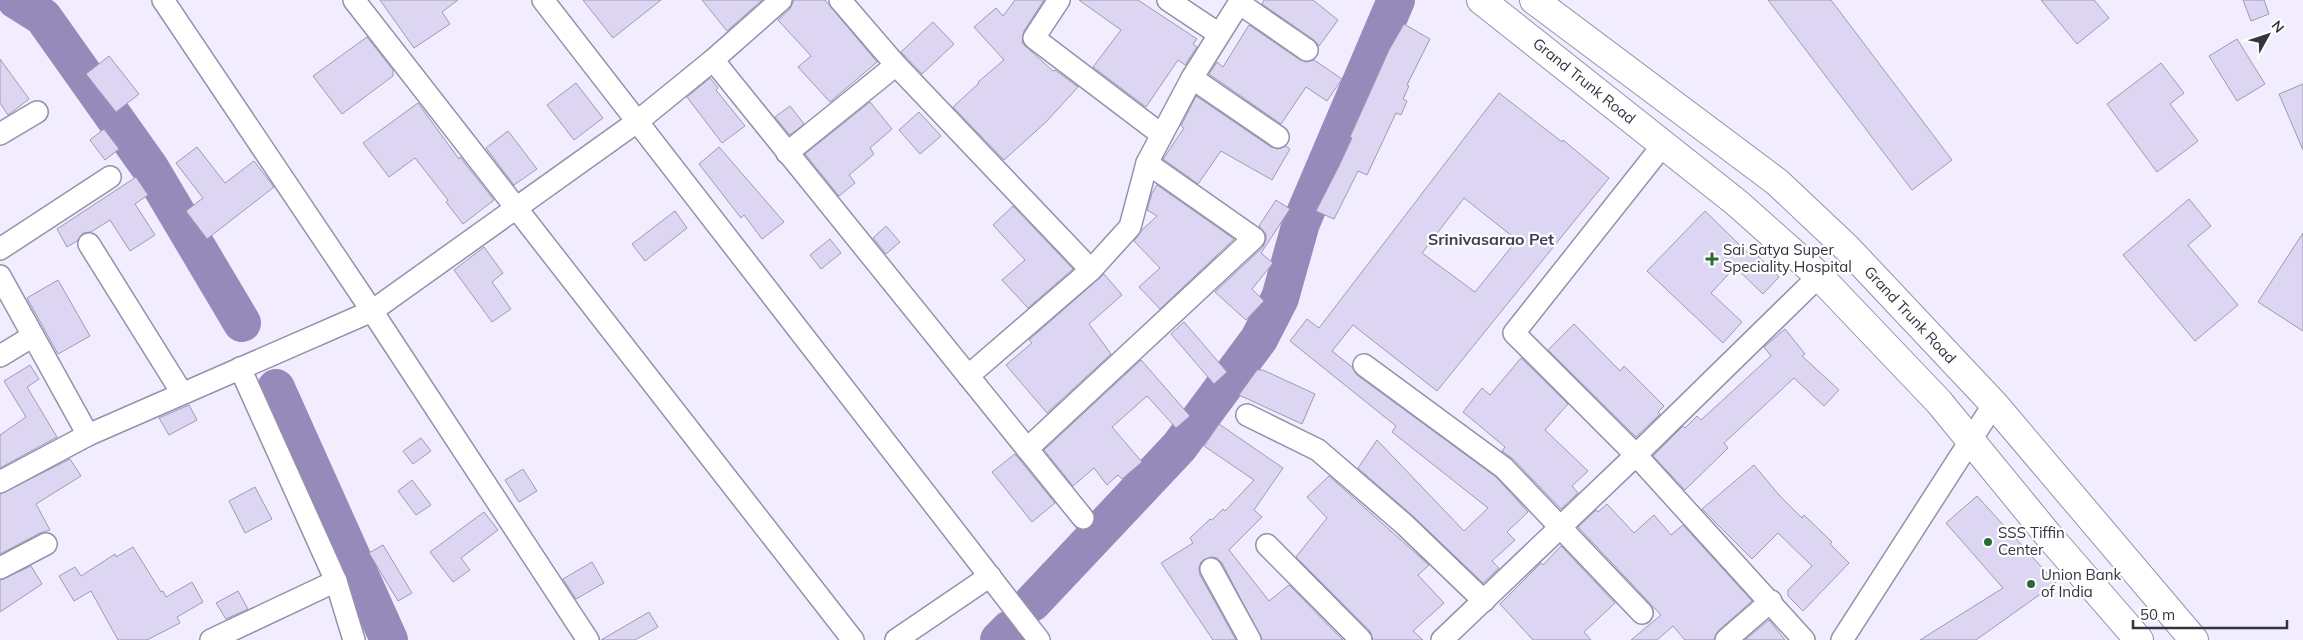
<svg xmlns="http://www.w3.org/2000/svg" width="2303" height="640" font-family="Mulish,sans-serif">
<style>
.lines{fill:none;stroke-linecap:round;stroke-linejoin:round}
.river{stroke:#968abb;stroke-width:38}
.building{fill:#dcd6f3;stroke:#9f99b4;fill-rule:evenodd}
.minor-casing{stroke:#9690ac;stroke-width:24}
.major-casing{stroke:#9690ac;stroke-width:30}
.minor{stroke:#fff;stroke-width:21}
.major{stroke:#fff;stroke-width:28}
.poi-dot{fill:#2a6a34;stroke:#fdfdfd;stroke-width:2}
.labels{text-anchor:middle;stroke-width:4.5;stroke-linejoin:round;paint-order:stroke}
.street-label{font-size:15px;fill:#35333e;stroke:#fdfdfd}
.poi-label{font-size:15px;fill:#35333e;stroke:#fdfdfd;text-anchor:start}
.neighbourhood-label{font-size:16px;font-weight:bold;fill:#423d54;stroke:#fdfdfd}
</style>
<rect width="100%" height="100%" fill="#f1edff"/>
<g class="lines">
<g class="river">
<polyline points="16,0 43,17 150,168 242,323"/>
<polyline points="276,388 389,640"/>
<polyline points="1032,603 1179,447 1259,339 1280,298 1301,223 1396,0"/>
<polyline points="999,640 1010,629"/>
</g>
</g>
<g class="building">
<polygon points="380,0 458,0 442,12 450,24 414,48"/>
<polygon points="583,0 661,0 613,38"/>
<polygon points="702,0 762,0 727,31"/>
<polygon points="794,0 825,0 877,62 830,102 798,67 811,56 778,20 790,9"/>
<polygon points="1015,0 1044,0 1024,31 1022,43 1053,71 1055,70 1078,87 1046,122 1004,160 953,107 979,83 978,82 1004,60 974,27 996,8 1003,16"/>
<polygon points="1079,0 1138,0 1197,39 1193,44 1197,47 1185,65 1178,60 1146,107 1093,67 1121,30"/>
<polygon points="1264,0 1313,0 1338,20 1319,46 1314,40 1262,4"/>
<polygon points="1768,0 1831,0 1952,160 1912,190"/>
<polygon points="2041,0 2094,0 2109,18 2077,44"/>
<polygon points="2243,0 2264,0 2269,14 2251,21"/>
<polygon points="933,22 954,44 922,74 901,52"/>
<polygon points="1404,24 1430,39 1407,85 1409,86 1403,99 1407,101 1401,115 1396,113 1367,175 1358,171 1334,219 1316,211 1338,168 1352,138 1350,137 1389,50"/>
<polygon points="1249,25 1300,60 1306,62 1314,60 1342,79 1327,101 1306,87 1281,124 1209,74 1217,62 1223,67"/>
<polygon points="367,37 393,70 393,76 342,114 313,76"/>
<polygon points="2237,39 2265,84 2237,101 2209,56"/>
<polygon points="109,56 139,94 116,112 86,74"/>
<polygon points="0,59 29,99 8,115 0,103"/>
<polygon points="2161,63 2184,93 2170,104 2198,141 2157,172 2107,104"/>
<polygon points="710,78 718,88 716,90 745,126 722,143 687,97"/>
<polygon points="576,83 603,118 574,140 547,105"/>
<polygon points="2303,84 2303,150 2279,94"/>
<path d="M1499 93 1562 142 1563 140 1609 178 1437 391 1353 325 1332 351 1352 367 1357 375 1496 477 1528 512 1507 532 1515 540 1492 561 1499 568 1483 583 1413 516 1358 468 1377 440 1464 531 1488 508 1392 432 1396 426 1290 341 1307 319 1319 328ZM1464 198 1517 240 1475 292 1422 253Z"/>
<polygon points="1196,96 1271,147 1278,149 1286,146 1290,149 1272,180 1221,151 1198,184 1163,159 1184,128 1181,126"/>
<polygon points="870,102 892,129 870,148 874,154 849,175 855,183 839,196 805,154"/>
<polygon points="418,103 459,159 460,157 494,200 463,224 446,202 448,200 415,158 389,177 363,143"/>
<polygon points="790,106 804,124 790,135 775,117"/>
<polygon points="919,112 941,136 920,154 899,130"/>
<polygon points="104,129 119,149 105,160 90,140"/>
<polygon points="508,131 537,169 514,185 486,148"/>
<polygon points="197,147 225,183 254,161 274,187 207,239 186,211 203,198 176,163"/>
<polygon points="719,147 784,222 762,239 744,215 741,218 699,164"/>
<polygon points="136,177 148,195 135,204 155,235 130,251 110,220 91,232 83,233 77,241 67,247 57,229"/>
<polygon points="1157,185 1234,239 1160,309 1139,287 1160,268 1134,241 1142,230 1157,216 1147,210 1152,193"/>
<polygon points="2189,199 2211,226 2188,245 2238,305 2195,341 2123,255"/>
<polygon points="1276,200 1290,209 1261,253 1273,263 1252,289 1264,301 1246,320 1215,292 1263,247 1266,240 1266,234 1259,226"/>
<polygon points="1013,206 1073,269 1028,308 1002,280 1025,260 993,225"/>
<polygon points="675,211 687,228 645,261 632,244"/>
<polygon points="1705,211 1752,257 1755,253 1779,277 1763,294 1735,267 1711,293 1742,322 1723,343 1647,271"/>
<polygon points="886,226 900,242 886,254 873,238"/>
<polygon points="2303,233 2303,331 2258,302"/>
<polygon points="830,239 841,253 821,269 810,255"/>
<polygon points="484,247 503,273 492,282 511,309 492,322 454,270"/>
<polygon points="1104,274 1122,295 1089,324 1111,354 1047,413 1006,365 1032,343 1029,340"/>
<polygon points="58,280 90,336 58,354 27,298"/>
<polygon points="1184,322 1227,372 1214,384 1171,334"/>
<polygon points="1574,324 1620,371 1624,366 1664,406 1658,412 1660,414 1636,437 1548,350"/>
<polygon points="1785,329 1805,354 1802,356 1839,390 1824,406 1794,378 1724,443 1728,448 1685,490 1653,456 1683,426 1685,428 1697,416 1701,420 1771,356 1764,347"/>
<polygon points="1521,358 1568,404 1545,430 1588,471 1572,486 1578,493 1561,509 1513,459 1502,451 1505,447 1463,412 1482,388 1490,395"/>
<polygon points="1141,360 1190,416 1176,428 1147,396 1112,427 1142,462 1122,479 1118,475 1107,485 1094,468 1073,486 1044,450"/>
<polygon points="30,365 39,379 27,387 57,437 0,468 0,435 26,417 4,381"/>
<polygon points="1257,370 1263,370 1315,394 1302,424 1239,395"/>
<polygon points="189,405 197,420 169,435 159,418"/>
<polygon points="1219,424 1283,468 1254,510 1262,517 1229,550 1269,601 1289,585 1343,640 1262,640 1222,563 1217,558 1211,557 1201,562 1199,568 1200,575 1236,640 1213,640 1161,563 1193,543 1190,538 1210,519 1212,520 1223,509 1225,511 1254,480 1204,446"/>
<polygon points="421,438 431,451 413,464 403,451"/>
<polygon points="1015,454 1055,503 1032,522 992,472"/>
<polygon points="70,459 81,476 36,504 50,530 40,533 0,554 0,494"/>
<polygon points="1754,465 1779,495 1802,518 1804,515 1832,542 1830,544 1849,563 1803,611 1788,596 1788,590 1812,566 1778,533 1752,559 1702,509"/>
<polygon points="523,469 537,491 519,502 505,480"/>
<polygon points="1329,476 1429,565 1418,575 1444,603 1413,631 1423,640 1373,640 1370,631 1296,557 1327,518 1307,497"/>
<polygon points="412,480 431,505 416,515 398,491"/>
<polygon points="255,487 272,519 245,533 229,501"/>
<polygon points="1977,496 2056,583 1976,640 1920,640 2003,588 1946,523"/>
<polygon points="1607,504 1634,533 1654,515 1671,535 1683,525 1752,601 1718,631 1714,640 1685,640 1673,626 1657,640 1631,640 1661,615 1578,527 1596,510 1598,512"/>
<polygon points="484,512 498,530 461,558 470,570 453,582 430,552"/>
<polygon points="383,545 412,593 398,601 369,553"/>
<polygon points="1561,546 1615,603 1584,632 1591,640 1533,640 1500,604 1541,563 1543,565"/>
<polygon points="133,547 161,592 163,591 166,597 192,582 203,602 177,617 180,623 147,640 118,640 91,591 74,601 59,576 75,567 81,576 115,554 116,557"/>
<polygon points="592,562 604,583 576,599 563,579"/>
<polygon points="31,566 42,584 0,612 0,580"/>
<polygon points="238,591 248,609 226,619 216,603"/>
<polygon points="649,612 658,627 635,640 601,640"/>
<polygon points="1769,620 1785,640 1745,640"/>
</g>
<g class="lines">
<defs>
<g id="minor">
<polyline points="163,0 372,311 588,640"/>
<polyline points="354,0 853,640"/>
<polyline points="543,0 1039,640"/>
<polyline points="840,0 896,65 1091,270"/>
<polyline points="1059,0 1034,38 1162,135"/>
<polyline points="1168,0 1219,34"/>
<polyline points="1239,3 1307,50"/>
<polyline points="713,60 1083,518"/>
<polyline points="1192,78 1278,137"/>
<polyline points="0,134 37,112"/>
<polyline points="1663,145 1514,333 1636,455 1804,640"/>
<polyline points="787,153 896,65"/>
<polyline points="89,244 182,393"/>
<polyline points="0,249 110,177"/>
<polyline points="0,276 88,435"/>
<polyline points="0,356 33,336"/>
<polyline points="1364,365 1504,468 1642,613"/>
<polyline points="240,368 336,581 354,640"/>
<polyline points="968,376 1091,270 1130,227 1147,163 1192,78 1241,0"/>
<polyline points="1247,415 1318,450 1405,525 1484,601"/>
<polyline points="1027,449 1254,238 1147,163"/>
<polyline points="0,482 88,435 372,311 638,121 713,60 781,0"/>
<polyline points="1267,545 1361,640"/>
<polyline points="0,568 46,544"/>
<polyline points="1211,569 1250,640"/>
<polyline points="211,640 336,581"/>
<polyline points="896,640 990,576"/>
<polyline points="1442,640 1636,455 1819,276"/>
<polyline points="1726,640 1771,601"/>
<polyline points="1842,640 1994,404"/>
</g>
<g id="major">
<polyline points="1481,0 1737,203 1819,276 1939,402 2048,535 2139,640"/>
<polyline points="1534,0 1777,182 1848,249 1994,404 2194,640"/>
</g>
</defs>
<use href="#minor" class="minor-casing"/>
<use href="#major" class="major-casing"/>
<use href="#minor" class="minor"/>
<use href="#major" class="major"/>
</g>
<g class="poi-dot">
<path d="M1709.5 251.5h5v5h5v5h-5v5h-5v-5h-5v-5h5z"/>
<circle cx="1988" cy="542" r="5"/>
<circle cx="2031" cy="584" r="5"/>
</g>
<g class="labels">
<g class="street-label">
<text transform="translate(1584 81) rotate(39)" y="5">Grand Trunk Road</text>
<text transform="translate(1910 315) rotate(47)" y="5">Grand Trunk Road</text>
</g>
<g class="poi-label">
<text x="1723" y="255">Sai Satya Super<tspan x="1723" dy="17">Speciality Hospital</tspan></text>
<text x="1998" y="538">SSS Tiffin<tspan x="1998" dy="17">Center</tspan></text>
<text x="2041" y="580">Union Bank<tspan x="2041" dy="17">of India</tspan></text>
</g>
<g class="neighbourhood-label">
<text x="1491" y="245">Srinivasarao Pet</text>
</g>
</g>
<g transform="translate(2268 35) rotate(50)" stroke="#fdfdfd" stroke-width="4" paint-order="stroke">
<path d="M0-4L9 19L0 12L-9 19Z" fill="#35333e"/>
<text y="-8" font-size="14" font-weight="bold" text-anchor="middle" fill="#35333e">N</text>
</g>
<path d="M2133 620v8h154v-8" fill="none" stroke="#35333e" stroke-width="2.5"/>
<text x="2140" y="620" font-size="15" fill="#35333e" stroke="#fdfdfd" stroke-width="4" paint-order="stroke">50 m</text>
</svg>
